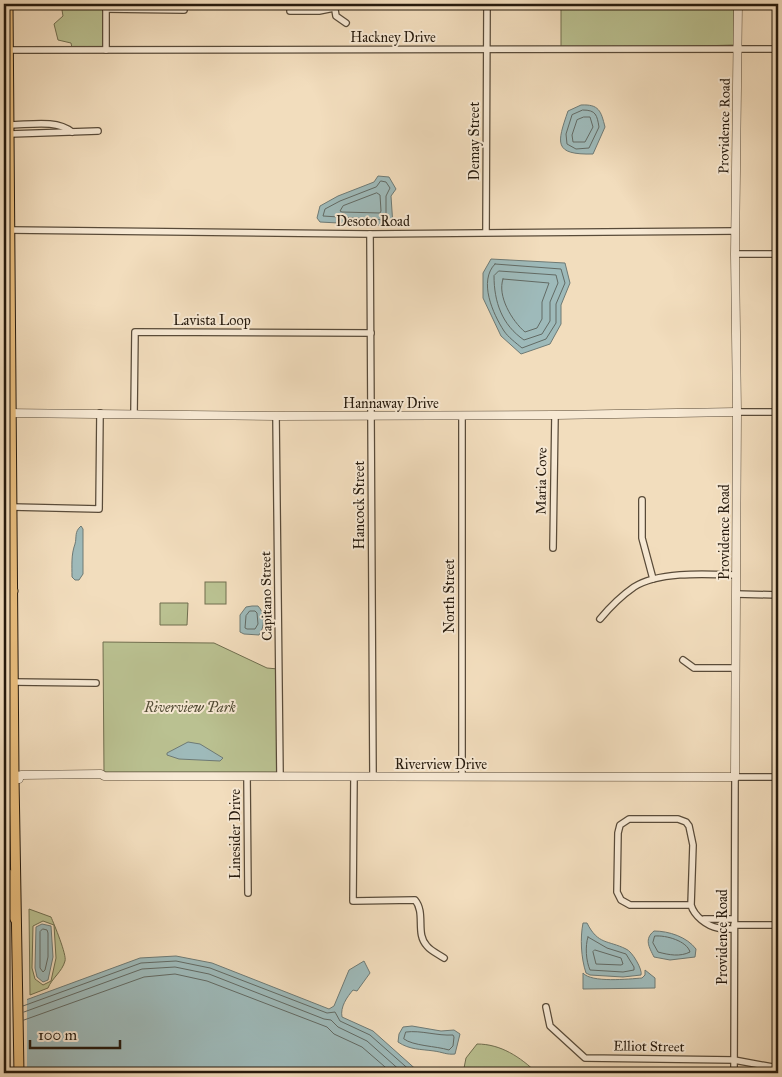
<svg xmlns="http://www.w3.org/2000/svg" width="782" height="1077" font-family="'IM FELL Great Primer',serif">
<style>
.green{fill:#bac191;stroke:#706e4f;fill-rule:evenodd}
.water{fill:#9ebaba;stroke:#6e7a75}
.pier{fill:#f2ddbd}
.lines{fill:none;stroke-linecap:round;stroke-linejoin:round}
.shore{stroke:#626a64;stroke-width:1}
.minor-casing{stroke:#594b39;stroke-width:8}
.tertiary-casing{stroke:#594b39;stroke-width:9}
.primary-casing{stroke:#261a0d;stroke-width:11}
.minor{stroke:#f7e9d4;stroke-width:5.5}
.tertiary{stroke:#f7e9d4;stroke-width:8}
.primary{stroke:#e9be7e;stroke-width:9}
.labels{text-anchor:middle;stroke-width:4;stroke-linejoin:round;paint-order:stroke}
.street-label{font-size:14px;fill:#261a0d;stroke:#f7e9d4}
.park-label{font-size:14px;font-style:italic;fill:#524c35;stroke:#f7e9d4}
</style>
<rect width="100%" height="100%" fill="#f2ddbd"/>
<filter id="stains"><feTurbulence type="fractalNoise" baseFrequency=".004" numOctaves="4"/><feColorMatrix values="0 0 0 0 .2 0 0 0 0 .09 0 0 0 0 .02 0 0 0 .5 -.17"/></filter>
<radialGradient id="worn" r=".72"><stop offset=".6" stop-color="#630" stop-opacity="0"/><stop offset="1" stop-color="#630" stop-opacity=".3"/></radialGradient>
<g class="green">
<polygon points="61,4 104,4 105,49 72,48 71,43 58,40 54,24 63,16"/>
<polygon points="561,4 734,4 734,45 561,50"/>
<rect x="205" y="582" width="21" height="22"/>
<polygon points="160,603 188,603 187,625 160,625"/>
<polygon points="103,642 214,643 267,668 278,669 278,772 104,772"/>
<path d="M29 909 51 917C54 924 67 955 65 961 62 972 52 978 48 988L30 995ZM43 921 54 925 56 958 51 981 43 985 35 979 32 968 33 926Z"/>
<path d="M477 1044C501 1044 520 1057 537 1073H463L466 1058Z"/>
</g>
<g class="water">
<path d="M581 105C599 104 601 111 605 127L593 154C553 155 557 143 568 111Z"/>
<polygon points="378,176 389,177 396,189 391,196 393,226 320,222 317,218 320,206 338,196 374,182"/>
<polygon points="491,259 565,263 570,283 561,305 561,324 550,344 521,354 501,336 483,298 483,273"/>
<path d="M81 526 83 529V574L79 580H75L72 577C72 565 71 555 75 544 77 537 74 532 81 526Z"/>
<path d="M252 606H258C265 613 265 627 259 635L244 634 240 632V615L246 607Z"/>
<polygon points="188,742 200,744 223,758 220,761 179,759 167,755 167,753"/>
<path d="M583 923H587C598 945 608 940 626 949 632 951 643 970 641 975L623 977 590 975 586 973C581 958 580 938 583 923Z"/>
<polygon points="42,924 51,926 53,957 48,980 43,982 37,977 35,968 36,927"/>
<path d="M654 931C669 931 687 937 696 949L695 957 670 960 654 957C649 947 644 939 654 931Z"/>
<path d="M176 956 212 963 329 1009 334 1006 349 970 364 961 370 973 357 991 353 990C347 997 340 1007 342 1017L373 1031 420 1073H179L121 1071 119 1073H4V1008L140 958Z"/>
<path d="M645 970 655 978V988L583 989V973C591 983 629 979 642 978L645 975Z"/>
<path d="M412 1026 441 1031 454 1030 460 1034 455 1054C447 1055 442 1052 434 1051 420 1049 410 1050 398 1042L399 1034 403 1027Z"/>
</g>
<polygon class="pier" points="27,997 27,1073 4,1073 4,1005"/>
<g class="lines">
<g class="shore">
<path d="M583 110C596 110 597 115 599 127L589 148 576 149 567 144 566 134 572 115Z"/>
<polygon points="584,117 590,117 593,127 585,142 573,142 572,135 577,120"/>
<polygon points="381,181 386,182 390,188 386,196 386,220 323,216 325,209 340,201 376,187"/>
<polygon points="377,193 380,195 381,211 380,213 342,212 340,211 343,206"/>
<path d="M495 264 561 269 565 283 556 304V323L546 339 522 348C516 343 508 337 504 331 493 314 478 281 495 264Z"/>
<path d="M499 271 556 275 558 283 550 302V321L542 334 524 340C502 325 494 302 494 276Z"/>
<path d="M503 279 549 283 542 302V319L537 328 525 332C512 321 497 296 503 279Z"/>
<polygon points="250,611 255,611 257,613 258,624 255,629 247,629 245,628 246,616"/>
<polygon points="43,929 47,930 48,933 48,957 45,970 43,972 40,968 40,932"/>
<path d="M655 936C666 935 687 941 690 952 680 957 669 955 658 952L653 943Z"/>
<path d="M588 937 607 948 626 954 634 967V970L623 972 590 970C586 961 585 946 588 937Z"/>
<polygon points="595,950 621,958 623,964 621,965 596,964 593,952"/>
<polyline points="23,1006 141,963 176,961 210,968 327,1013 335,1012 340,1021 370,1035 413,1073"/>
<polyline points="24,1012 142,969 175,967 209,974 324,1019 331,1020 338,1027 367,1041 403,1073"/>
<polyline points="24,1020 144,977 175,974 207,981 327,1027 334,1034 362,1047 392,1073"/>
<path d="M406 1032C421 1030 437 1036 453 1035L454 1037 453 1046 449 1050C436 1046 413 1046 404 1039Z"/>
</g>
<defs>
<g id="minor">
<polyline points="106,4 106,50"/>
<polyline points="334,4 336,16 346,23"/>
<polyline points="106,9 184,10"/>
<polyline points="290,11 319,11 334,8"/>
<polyline points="8,50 778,49"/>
<path d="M9 125C29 125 56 119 72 132"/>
<polyline points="10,134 98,131"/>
<polyline points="10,230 370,234 735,231"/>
<polyline points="486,232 487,4"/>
<polyline points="370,234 373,776"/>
<polyline points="735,254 778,254"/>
<polyline points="737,412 778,412"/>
<polyline points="134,413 135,332 371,333"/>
<polyline points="462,415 462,777"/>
<polyline points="276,416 280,776"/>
<polyline points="642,500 642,538 653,579"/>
<polyline points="12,507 99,509 100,413"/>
<polyline points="553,548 555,415"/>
<polyline points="736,594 778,595"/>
<path d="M600 619C610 607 621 596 634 587 659 571 707 574 736 575"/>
<polyline points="683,660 694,668 736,668"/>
<polyline points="14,682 96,683"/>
<polyline points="247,776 248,893"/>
<path d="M354 776 353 901 415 900C426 913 415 934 427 946 431 951 438 954 444 958"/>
<path d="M691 905H630L621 900 617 892 618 833 620 825 629 819H678L686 822 689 826 693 845 691 905C694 916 707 926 718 928 723 929 729 929 734 929"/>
<polyline points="704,919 734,919"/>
<polyline points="734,925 778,925"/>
<polyline points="546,1007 550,1026 585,1058 734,1060 778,1068"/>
<polyline points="734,1073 735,777 778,777"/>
</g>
<g id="tertiary">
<polyline points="4,413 276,416 555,415 737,412"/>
<polyline points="4,777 19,779"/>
<polyline points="14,777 21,775 101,774 104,776 735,777 737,412 735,254 738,4"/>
</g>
<g id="primary">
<polyline points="8,4 14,777 19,1073"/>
<polyline points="4,507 6,513 7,583 9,589 13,591"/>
<polyline points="4,599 6,606 7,643"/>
<polyline points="4,870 10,876 11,911 15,919"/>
<polyline points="4,928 5,1073"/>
</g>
</defs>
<use href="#minor" class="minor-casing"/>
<use href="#tertiary" class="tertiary-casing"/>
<use href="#primary" class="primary-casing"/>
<use href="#minor" class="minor"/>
<use href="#tertiary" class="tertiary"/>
<use href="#primary" class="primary"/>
</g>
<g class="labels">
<g class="street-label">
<text x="393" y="42">Hackney Drive</text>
<text transform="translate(724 126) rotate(-89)" y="5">Providence Road</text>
<text transform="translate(474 141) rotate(-90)" y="5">Demay Street</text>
<text x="373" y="226">Desoto Road</text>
<text x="212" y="325">Lavista Loop</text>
<text x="391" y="408">Hannaway Drive</text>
<text transform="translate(541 481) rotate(-89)" y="5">Maria Cove</text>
<text transform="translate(359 505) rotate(-90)" y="5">Hancock Street</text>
<text transform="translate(724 532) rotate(-90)" y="5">Providence Road</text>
<text transform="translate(266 596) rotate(-91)" y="5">Capitano Street</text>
<text transform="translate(449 596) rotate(-90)" y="5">North Street</text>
<text x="441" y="769">Riverview Drive</text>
<text transform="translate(235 834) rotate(-90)" y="5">Linesider Drive</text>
<text transform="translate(722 937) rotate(-90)" y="5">Providence Road</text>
<text transform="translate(649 1046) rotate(1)" y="5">Elliot Street</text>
</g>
<g class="park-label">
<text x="190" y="712">Riverview Park</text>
</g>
</g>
<rect width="782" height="1077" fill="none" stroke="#f2ddbd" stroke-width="20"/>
<rect x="5" y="5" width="772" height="1067" fill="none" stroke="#261a0d" stroke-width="2.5"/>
<rect x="10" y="10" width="762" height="1057" fill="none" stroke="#261a0d"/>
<path d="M30 1040v8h90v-8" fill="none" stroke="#261a0d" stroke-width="2.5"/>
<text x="38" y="1040" font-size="15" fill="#261a0d" stroke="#f7e9d4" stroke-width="4" paint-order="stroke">100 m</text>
<rect width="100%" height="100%" filter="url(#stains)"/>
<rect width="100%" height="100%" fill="url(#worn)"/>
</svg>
